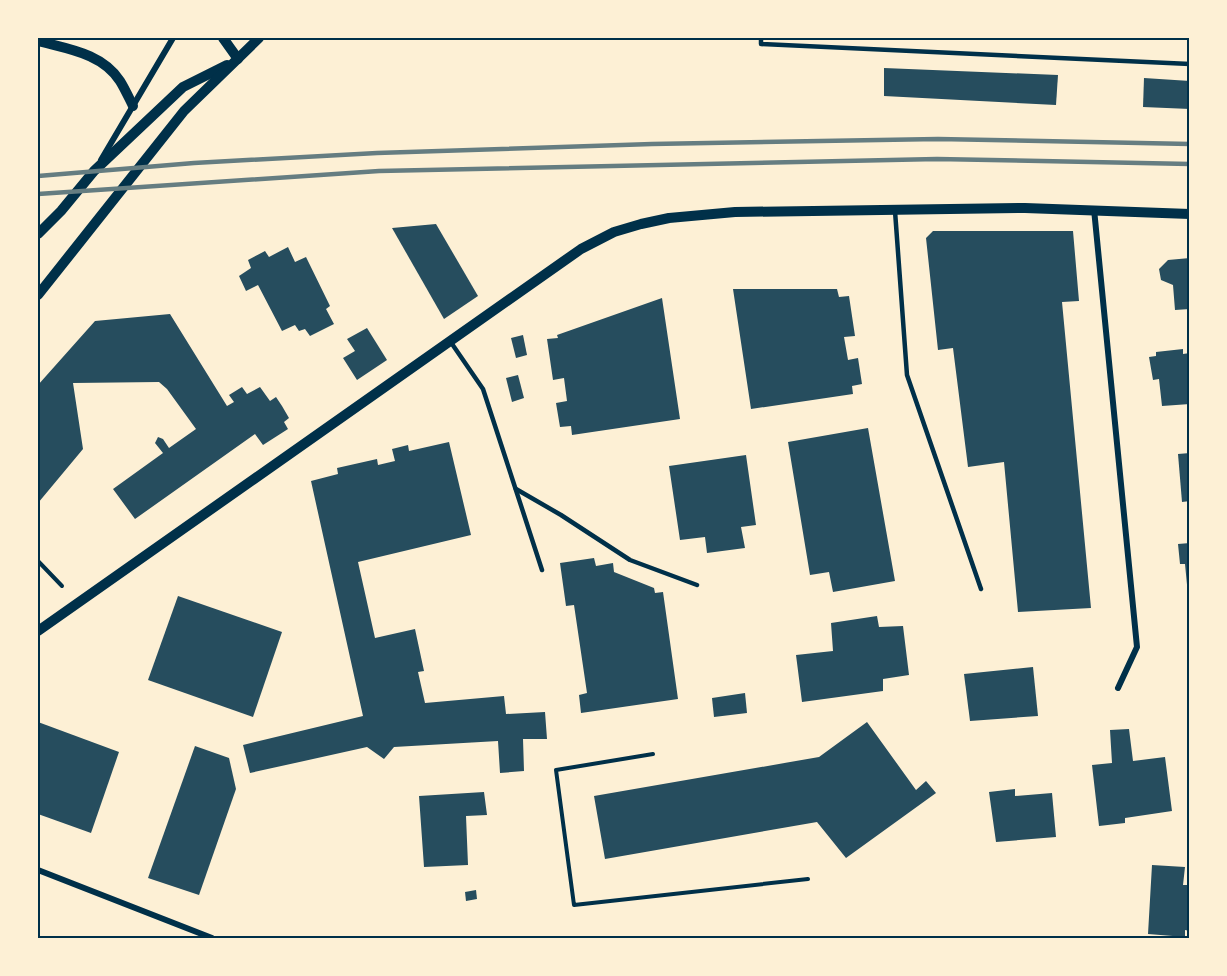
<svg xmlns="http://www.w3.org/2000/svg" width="1227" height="976" font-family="Overpass,sans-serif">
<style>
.building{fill:#264d5e}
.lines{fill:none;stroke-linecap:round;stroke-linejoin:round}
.path{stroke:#003049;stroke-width:4}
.service{stroke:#003049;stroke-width:4.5}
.minor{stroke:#003049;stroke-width:6}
.tertiary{stroke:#003049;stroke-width:10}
.rail{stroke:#657d81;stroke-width:4.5}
.neatline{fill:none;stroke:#003049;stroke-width:2}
</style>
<rect width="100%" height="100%" fill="#fdf0d5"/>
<g class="building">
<polygon points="884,68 1058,75 1056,105 884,96"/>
<polygon points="1144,78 1190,81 1190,109 1143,107"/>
<polygon points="436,224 478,296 444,319 392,228"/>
<polygon points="933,231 1073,231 1079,301 1062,302 1091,608 1018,612 1004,462 968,467 953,348 938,350 926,238"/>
<polygon points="288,247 295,262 306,257 330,306 326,309 334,324 310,336 305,329 299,331 295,325 282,331 258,285 246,291 239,276 251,268 248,260 265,251 269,257"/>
<polygon points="1190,258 1190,309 1175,310 1173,285 1161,280 1159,269 1168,260"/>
<polygon points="733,289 837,289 839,297 849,296 855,336 844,337 848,360 858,358 862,384 852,386 853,394 751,409"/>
<polygon points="662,298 680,419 572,435 571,426 560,427 556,403 567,401 564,378 553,380 547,339 558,338 557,335"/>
<polygon points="170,314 227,406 234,402 229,395 242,387 247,394 260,387 270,401 276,397 282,406 289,418 284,422 288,429 263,445 255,434 135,519 113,489 163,453 155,443 158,437 163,439 169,448 196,429 167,389 159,382 73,383 83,449 38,503 38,385 95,321"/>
<polygon points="367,328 387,360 357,380 343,358 355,351 347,339"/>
<polygon points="523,335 527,355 516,358 511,338"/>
<polygon points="1183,349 1183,354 1190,353 1190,404 1162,406 1159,379 1153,380 1149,357 1156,356 1156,352"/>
<polygon points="518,375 524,398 512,402 506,378"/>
<polygon points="868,428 895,581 833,592 829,572 810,575 788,442"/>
<polygon points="449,442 471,535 358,562 375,638 415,629 424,671 418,672 425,703 504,696 506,714 545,712 547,739 523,739 524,771 500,773 498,741 394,747 384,759 367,747 250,773 243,745 363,716 311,481 338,474 337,468 377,459 378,465 395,461 392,449 408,445 409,451"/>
<polygon points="1190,453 1190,501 1182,502 1178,454"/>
<polygon points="746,455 756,525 741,527 745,548 707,553 705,537 680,540 669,466"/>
<polygon points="1190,543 1190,595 1188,595 1185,564 1180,564 1178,544"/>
<polygon points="594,558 596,566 613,563 614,572 654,588 655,593 663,592 678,699 581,713 579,695 587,693 574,605 566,606 560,563"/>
<polygon points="178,596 282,632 253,717 148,680"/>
<polygon points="877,616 879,627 903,626 909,675 883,679 883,691 802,702 796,655 833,651 831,623"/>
<polygon points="1033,667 1038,716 970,721 964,674"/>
<polygon points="745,693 747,713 714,717 712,698"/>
<polygon points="38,722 119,752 91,833 38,814"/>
<polygon points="867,722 916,790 926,781 936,793 846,858 817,822 605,859 594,796 819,757"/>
<polygon points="1129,729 1133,761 1165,757 1172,811 1125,818 1125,823 1099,826 1092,765 1112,763 1110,730"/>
<polygon points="195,746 229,758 236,789 199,895 148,878"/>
<polygon points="1015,789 1015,796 1052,793 1056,837 996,842 989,792"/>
<polygon points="484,792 487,815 466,816 468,865 424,867 419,796"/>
<polygon points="1152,865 1185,867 1183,885 1190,885 1190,931 1185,930 1185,937 1148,934"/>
<polygon points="476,890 477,899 466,901 465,892"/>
</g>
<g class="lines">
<g class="path">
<polyline points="38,561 62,586"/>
<polyline points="653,754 556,770 574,905 808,879"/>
</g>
<g class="service">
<polyline points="761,38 761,44 1190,64"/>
<polyline points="895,211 907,375 981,589"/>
<polyline points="450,341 483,389 542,570"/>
<polyline points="516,489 561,515 630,560 697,585"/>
</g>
<g class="minor">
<polyline points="101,160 173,38"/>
<polyline points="1094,209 1137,647 1118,688"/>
<polyline points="38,870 212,938"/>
</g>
<g class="tertiary">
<polyline points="223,38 238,59"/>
<path d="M38 41C67 49 102 53 120 81 125 89 129 98 133 106"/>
<polyline points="38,234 61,211 94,171 183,87 227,65"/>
<polyline points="38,295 184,111 259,38"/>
<polyline points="38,631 581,249 614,232 641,224 669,218 735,212 1025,208 1190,214"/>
</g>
<g class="rail">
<polyline points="38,176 194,163 377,153 652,144 938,139 1190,144"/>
<polyline points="38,194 379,171 937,159 1190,164"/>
</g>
</g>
<rect width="1227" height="976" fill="none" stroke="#fdf0d5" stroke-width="78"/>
<rect x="39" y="39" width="1149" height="898" class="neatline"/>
</svg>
